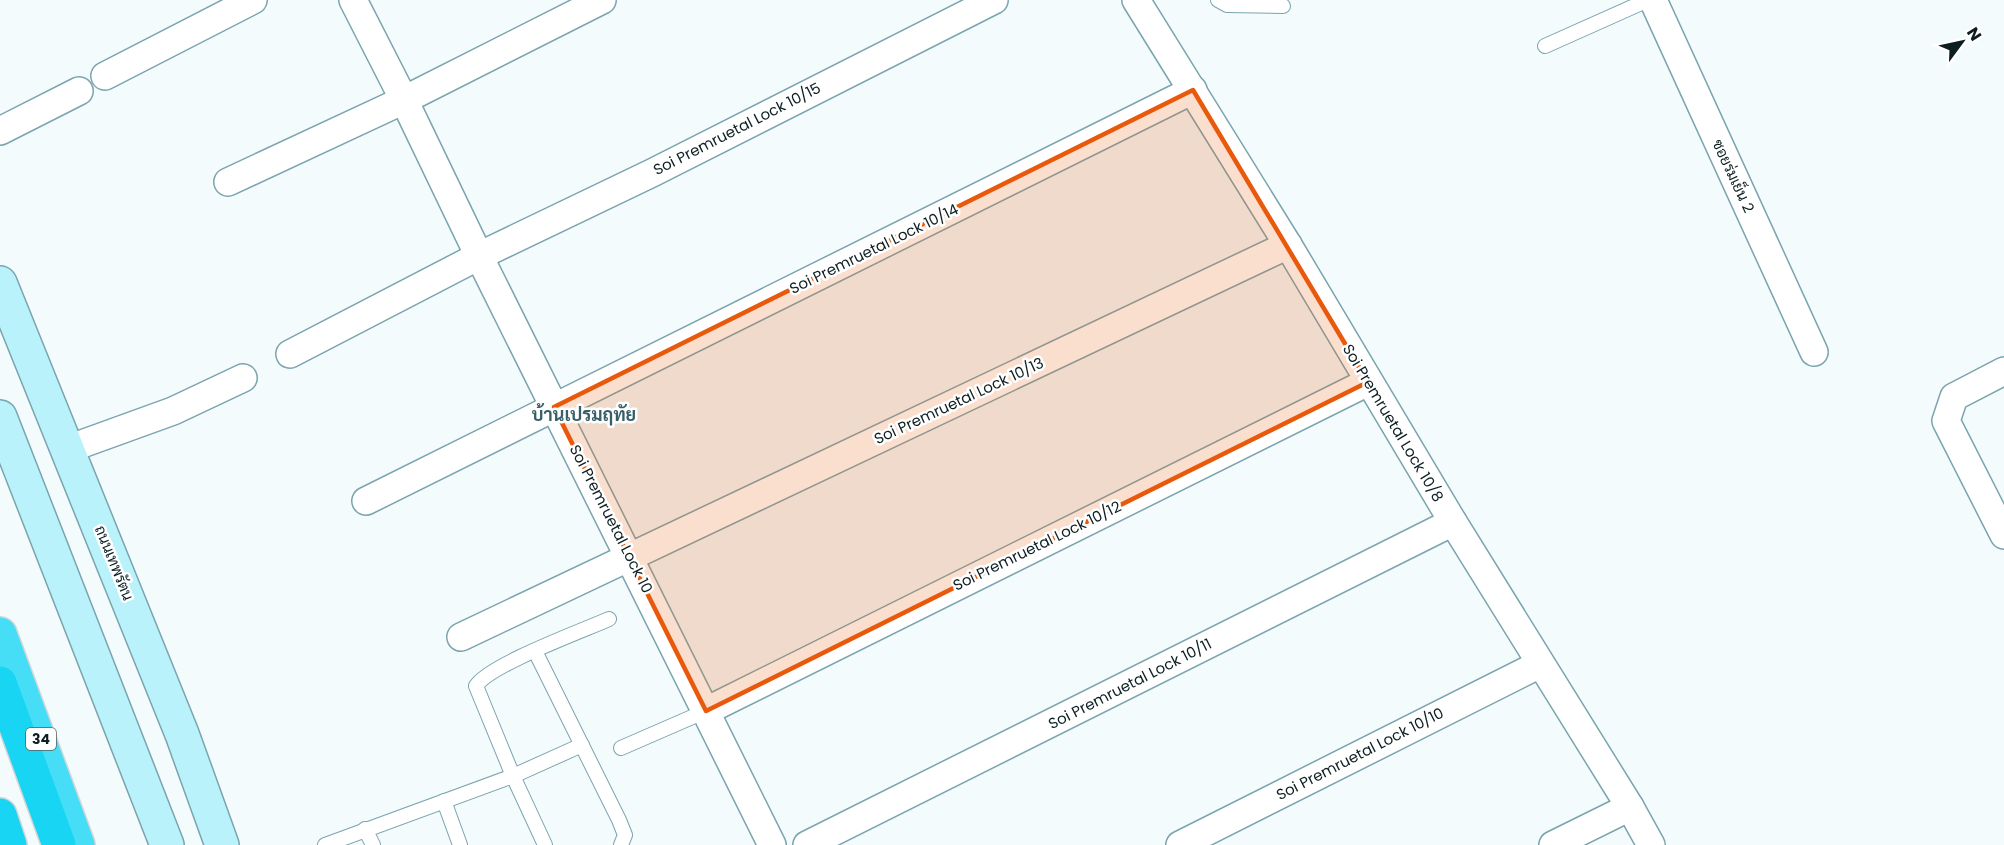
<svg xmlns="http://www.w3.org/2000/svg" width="2004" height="845" font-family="Poppins,Sarabun,sans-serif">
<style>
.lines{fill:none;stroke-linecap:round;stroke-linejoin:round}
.service-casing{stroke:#7aa4ae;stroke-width:16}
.minor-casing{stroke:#7aa4ae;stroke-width:30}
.secondary-casing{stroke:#7aa4ae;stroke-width:36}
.trunk-casing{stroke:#d3d6d7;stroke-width:36}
.motorway-casing{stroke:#d3d6d7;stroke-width:36}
.service{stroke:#fff;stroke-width:14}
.minor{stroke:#fff;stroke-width:27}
.secondary{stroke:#b9f2fb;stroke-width:33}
.trunk{stroke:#46def6;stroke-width:33}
.motorway{stroke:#17d5f3;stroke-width:33}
.marked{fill:#e8590c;fill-opacity:0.2;stroke:#e8590c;stroke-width:4.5;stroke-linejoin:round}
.labels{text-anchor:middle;stroke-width:5;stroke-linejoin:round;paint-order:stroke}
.shield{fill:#fff;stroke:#566264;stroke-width:1.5}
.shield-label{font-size:14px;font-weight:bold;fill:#0d1e21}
.street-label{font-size:15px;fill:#0d1e21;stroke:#fff}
.quarter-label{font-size:18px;font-weight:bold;fill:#365f68;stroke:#fff}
</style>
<rect width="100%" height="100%" fill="#f3fbfd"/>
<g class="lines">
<defs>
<g id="service">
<polyline points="1218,0 1227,5 1283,6"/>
<polyline points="1545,46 1648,0"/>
<polyline points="535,651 619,820 625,835 621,845"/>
<polyline points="621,748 706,711"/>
<polyline points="444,801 460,845"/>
<polyline points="365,829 373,845"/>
<polyline points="325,845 513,776 582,745"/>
<path d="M545 845 513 776 476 686C489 665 582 631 609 619"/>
</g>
<g id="minor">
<polyline points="353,0 404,100 479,256 772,845"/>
<polyline points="1136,0 1288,245 1453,522 1630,807 1651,845"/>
<polyline points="1653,0 1814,352"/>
<polyline points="105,76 253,0"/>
<polyline points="0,131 79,91"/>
<polyline points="228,182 404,100 602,0"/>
<polyline points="290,354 479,256 652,173 994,0"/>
<polyline points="2004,371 1954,397 1946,421 2004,535"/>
<polyline points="68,449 173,411 243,378"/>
<polyline points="366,501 1193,90"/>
<polyline points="461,637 1288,245"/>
<polyline points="706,711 1368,382"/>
<polyline points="807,845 1453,522"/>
<polyline points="1180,845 1540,664"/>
<polyline points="1553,845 1630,807"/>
</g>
<g id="secondary">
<polyline points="0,283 182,734 222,845"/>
<polyline points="0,417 167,845"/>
</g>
<polyline id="trunk" points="0,634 78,845"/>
<g id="motorway">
<polyline points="0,683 59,845"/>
<polyline points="0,815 10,845"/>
</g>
</defs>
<use href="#service" class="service-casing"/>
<use href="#minor" class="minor-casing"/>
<use href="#secondary" class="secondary-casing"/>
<use href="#trunk" class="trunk-casing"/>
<use href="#motorway" class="motorway-casing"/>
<use href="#service" class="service"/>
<use href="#minor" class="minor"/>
<use href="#secondary" class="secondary"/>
<use href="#trunk" class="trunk"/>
<use href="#motorway" class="motorway"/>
</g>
<path class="marked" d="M1193 90 1368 382 706 711 554 407Z"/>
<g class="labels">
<rect class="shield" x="26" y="728" width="30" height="22" rx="4.5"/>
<g class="shield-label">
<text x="41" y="744">34</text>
</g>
<g class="street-label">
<text transform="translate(737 129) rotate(-27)" y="5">Soi Premruetal Lock 10/15</text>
<text transform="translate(1733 176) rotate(65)" y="5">ซอยร่มเย็น 2</text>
<text transform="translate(874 249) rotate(-26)" y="5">Soi Premruetal Lock 10/14</text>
<text transform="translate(959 401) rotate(-25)" y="5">Soi Premruetal Lock 10/13</text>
<text transform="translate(1393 423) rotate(59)" y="5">Soi Premruetal Lock 10/8</text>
<text transform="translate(611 519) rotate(63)" y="5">Soi Premruetal Lock 10</text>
<text transform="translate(1037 546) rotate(-26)" y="5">Soi Premruetal Lock 10/12</text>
<text transform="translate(114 563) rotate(68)" y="5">ถนนเทพรัตน</text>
<text transform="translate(1130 684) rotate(-27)" y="5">Soi Premruetal Lock 10/11</text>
<text transform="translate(1360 754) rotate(-27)" y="5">Soi Premruetal Lock 10/10</text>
</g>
<g class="quarter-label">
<text x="584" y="421">บ้านเปรมฤทัย</text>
</g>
</g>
<g transform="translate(1962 42) rotate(57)" stroke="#ffffff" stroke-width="4.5" paint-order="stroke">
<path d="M0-4.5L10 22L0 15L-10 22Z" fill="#0d1e21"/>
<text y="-9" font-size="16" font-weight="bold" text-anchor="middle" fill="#0d1e21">N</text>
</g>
</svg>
